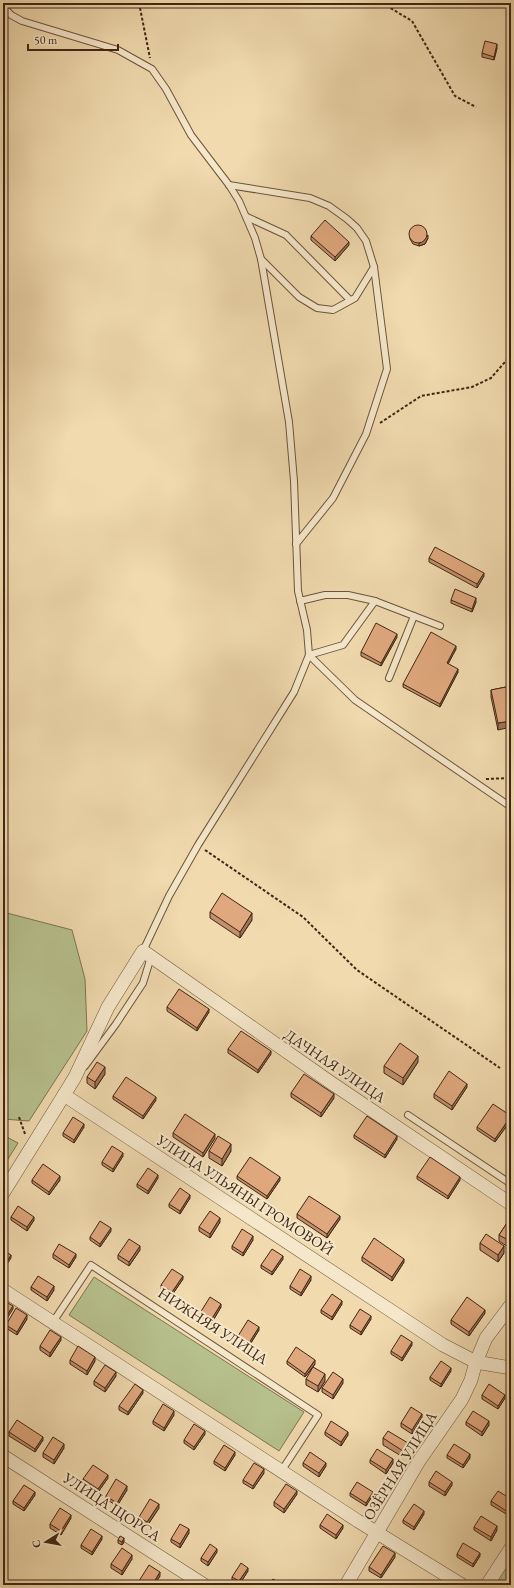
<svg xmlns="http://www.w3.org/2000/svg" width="514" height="1588" font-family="'EB Garamond',serif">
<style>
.green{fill:#b6c08c;stroke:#7c7350}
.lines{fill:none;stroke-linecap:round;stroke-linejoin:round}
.service-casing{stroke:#6d533b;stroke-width:8}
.minor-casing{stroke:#6d533b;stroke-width:14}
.path{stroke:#412615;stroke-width:2;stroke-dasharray:3 2;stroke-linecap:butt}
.service{stroke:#f5e7ca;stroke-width:6}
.minor{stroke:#f5e7ca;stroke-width:13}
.wall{fill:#c1906c;stroke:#412615}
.shaded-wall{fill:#9d7658;stroke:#412615}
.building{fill:#e0a87e;stroke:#412615}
.labels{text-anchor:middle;stroke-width:4;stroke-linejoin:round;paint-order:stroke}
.street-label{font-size:15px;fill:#412615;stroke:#f5e7ca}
</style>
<rect width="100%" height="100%" fill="#f0daae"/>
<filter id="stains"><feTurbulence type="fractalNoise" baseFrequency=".005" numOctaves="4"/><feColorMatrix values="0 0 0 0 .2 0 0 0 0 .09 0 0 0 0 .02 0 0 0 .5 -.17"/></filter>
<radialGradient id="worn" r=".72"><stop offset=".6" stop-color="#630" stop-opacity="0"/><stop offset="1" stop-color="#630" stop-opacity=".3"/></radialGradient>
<g class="green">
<polygon points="3,912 72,930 85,979 87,1031 29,1121 3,1119"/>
<polygon points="3,1135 18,1143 3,1167"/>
<polygon points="94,1277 304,1412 279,1451 69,1315"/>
<polygon points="511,1555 511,1585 494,1585"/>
</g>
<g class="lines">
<defs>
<g id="service">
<polyline points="3,6 11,15 22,21 118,50 152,69 166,89 191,135 229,185 239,201 255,238 261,259 289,422 294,481 298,591 307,630 309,655 294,692 198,845 169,896 143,951"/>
<polyline points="229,185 310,198 329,206 347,219 357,228 366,241 374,267 387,369 366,434 333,498 296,544"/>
<polyline points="247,217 286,235 350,300"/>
<polyline points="261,259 299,297 317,308 333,310 355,298 374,267"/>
<polyline points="300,601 325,595 348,595 375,601"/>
<polyline points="309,655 355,700 511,807"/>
<polyline points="309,655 343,645 375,601 440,626"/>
<polyline points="389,678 414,616"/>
<polyline points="85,1066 116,1024 143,983 151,957"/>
<polyline points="408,1115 511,1184"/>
<polyline points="53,1322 91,1265 318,1415 282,1470"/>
</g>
<g id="minor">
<polyline points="64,1095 75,1077 108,1007 143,951 330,1082 511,1204"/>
<polyline points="3,1193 64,1095 443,1345 476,1362 511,1368"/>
<polyline points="3,1290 358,1521 462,1585"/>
<polyline points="3,1456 204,1585"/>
<polyline points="346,1585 419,1461 462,1399 471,1380 476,1362 486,1338 511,1305"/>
<polyline points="487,1585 511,1548"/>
</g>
</defs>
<use href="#service" class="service-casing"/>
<use href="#minor" class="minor-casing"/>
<g class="path">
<polyline points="139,3 150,58"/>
<polyline points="382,3 412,21 455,96 476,107"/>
<polyline points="380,423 421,396 472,387 491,378 511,355"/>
<polyline points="486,779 511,778"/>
<polyline points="205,850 303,917 357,970 500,1068"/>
<polyline points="19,1117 25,1134"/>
</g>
<use href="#service" class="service"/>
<use href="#minor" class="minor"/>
</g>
<g class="wall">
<polygon points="497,48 494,60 482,57 482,53"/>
<polygon points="311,236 349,245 335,261 311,240"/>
<polygon points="410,236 428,238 425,244 419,246 413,244 410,239"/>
<polygon points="429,558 484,576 477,588 429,562"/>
<polygon points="451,600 476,602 472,612 451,603"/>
<polygon points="397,637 381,666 361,656 361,652"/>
<polygon points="456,649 448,664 458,672 440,707 403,687 403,684"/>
<polygon points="506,687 498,730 491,697 491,690"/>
<polygon points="210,912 252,920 240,938 210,918"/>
<polygon points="167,1007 209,1012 197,1031 167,1011"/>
<polygon points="228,1049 271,1054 258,1073 228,1053"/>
<polygon points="418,1062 403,1085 384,1073 384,1066"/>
<polygon points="105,1074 95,1089 87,1083 87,1077"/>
<polygon points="467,1087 452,1110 434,1098 434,1094"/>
<polygon points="291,1093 334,1098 321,1117 291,1097"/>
<polygon points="113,1096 156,1100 143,1119 113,1099"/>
<polygon points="511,1120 495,1142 477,1130 477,1127"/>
<polygon points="84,1127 74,1143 63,1136 63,1133"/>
<polygon points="173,1133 215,1138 203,1157 173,1137"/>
<polygon points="354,1135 397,1139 385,1158 354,1138"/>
<polygon points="209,1151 231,1151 222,1166 209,1158"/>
<polygon points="123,1156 113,1172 102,1165 102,1162"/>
<polygon points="237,1176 280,1180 267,1199 237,1179"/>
<polygon points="417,1176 460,1180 448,1199 417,1179"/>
<polygon points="158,1178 148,1194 137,1187 137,1184"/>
<polygon points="32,1180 60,1180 49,1195 32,1183"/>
<polygon points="190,1198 180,1214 169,1207 169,1204"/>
<polygon points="297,1214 340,1219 327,1238 297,1218"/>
<polygon points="11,1217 34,1220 27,1231 11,1220"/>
<polygon points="511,1217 511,1249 508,1247 508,1246 508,1247 499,1241 499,1235"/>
<polygon points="220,1222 210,1238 199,1231 199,1227"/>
<polygon points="111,1231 100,1247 90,1240 90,1237"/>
<polygon points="253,1240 243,1256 232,1249 232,1246"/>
<polygon points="480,1243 504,1253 498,1262 480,1250"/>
<polygon points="140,1250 129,1266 118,1259 118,1255"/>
<polygon points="53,1254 76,1257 69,1268 53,1258"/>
<polygon points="362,1257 404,1262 392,1281 362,1261"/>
<polygon points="283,1259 272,1275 261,1268 261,1265"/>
<polygon points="183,1279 172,1295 161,1289 161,1285"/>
<polygon points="311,1280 301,1296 290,1289 290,1286"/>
<polygon points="31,1287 54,1290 47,1301 31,1290"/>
<polygon points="342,1304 332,1320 321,1313 321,1310"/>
<polygon points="221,1307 211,1324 200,1317 200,1313"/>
<polygon points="485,1313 469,1336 451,1324 451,1320"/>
<polygon points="27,1319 17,1335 6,1328 6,1325"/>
<polygon points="371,1319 361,1335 350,1328 350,1325"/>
<polygon points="259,1330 249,1346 238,1339 238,1336"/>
<polygon points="61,1340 50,1357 40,1350 40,1346"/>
<polygon points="412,1345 402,1361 391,1354 391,1351"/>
<polygon points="70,1360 95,1361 87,1375 70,1364"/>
<polygon points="287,1361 315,1364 305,1377 287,1364"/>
<polygon points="451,1371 441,1387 430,1380 430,1377"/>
<polygon points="116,1376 105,1392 94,1385 94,1381"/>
<polygon points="306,1379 325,1381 318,1392 306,1385"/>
<polygon points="343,1383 333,1399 322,1392 322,1388"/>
<polygon points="143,1393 128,1415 119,1410 119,1406"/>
<polygon points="482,1395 505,1398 498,1409 482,1399"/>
<polygon points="174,1415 164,1431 153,1424 153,1421"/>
<polygon points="422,1417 412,1434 401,1427 401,1423"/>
<polygon points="466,1422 489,1425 482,1436 466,1425"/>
<polygon points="9,1432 43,1440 35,1452 9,1436"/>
<polygon points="325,1432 348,1435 341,1446 325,1435"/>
<polygon points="205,1434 194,1450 184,1443 184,1440"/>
<polygon points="383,1438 408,1449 403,1457 383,1445"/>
<polygon points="64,1448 54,1464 43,1457 43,1453"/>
<polygon points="235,1455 225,1471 214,1464 214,1461"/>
<polygon points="447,1455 470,1458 463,1468 447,1458"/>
<polygon points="370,1460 393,1463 386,1474 370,1463"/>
<polygon points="303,1463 326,1466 319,1477 303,1466"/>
<polygon points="511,1470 511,1478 509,1477 509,1474"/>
<polygon points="264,1473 253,1489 243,1483 243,1480"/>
<polygon points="108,1478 98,1492 83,1482 83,1479"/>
<polygon points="429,1482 452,1485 445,1496 429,1486"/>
<polygon points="127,1490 117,1506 106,1499 106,1496"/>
<polygon points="350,1493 373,1495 366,1506 350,1496"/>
<polygon points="297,1494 284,1513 274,1506 274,1502"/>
<polygon points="35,1495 24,1511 13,1504 13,1501"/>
<polygon points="511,1499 508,1515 491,1505 491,1501"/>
<polygon points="159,1508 147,1526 139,1521 139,1517"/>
<polygon points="424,1514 414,1530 403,1523 403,1520"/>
<polygon points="71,1518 61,1535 50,1528 50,1524"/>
<polygon points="320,1525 343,1528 336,1539 320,1528"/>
<polygon points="474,1527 497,1530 491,1541 474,1530"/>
<polygon points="189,1533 180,1548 171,1542 171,1539"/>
<polygon points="102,1539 92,1555 81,1548 81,1545"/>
<polygon points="118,1540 124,1542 122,1545 118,1543"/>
<polygon points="217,1552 208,1566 201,1561 201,1558"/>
<polygon points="457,1554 480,1556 473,1567 457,1557"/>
<polygon points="395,1557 381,1578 369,1571 369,1567"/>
<polygon points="132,1559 122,1575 111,1568 111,1564"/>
<polygon points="248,1571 239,1585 232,1580 232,1577"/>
<polygon points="160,1576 154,1585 139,1585 139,1581"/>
</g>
<g class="shaded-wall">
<polygon points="497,44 497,48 494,60 494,57"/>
<polygon points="428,235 428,238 425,244 419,246 419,243"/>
<polygon points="349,242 349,245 335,261 335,257"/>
<polygon points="484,573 484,576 477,588 477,584"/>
<polygon points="476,598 476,602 472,612 472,609"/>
<polygon points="397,634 397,637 381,666 381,663"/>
<polygon points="456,646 456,649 447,666 447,663"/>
<polygon points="458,669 458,672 440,707 440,704"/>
<polygon points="511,721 511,727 498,730 498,723"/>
<polygon points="252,913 252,920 240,938 240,932"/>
<polygon points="209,1009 209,1012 197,1031 197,1028"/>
<polygon points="271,1051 271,1054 258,1073 258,1070"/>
<polygon points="418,1056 418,1062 403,1085 403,1078"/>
<polygon points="105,1067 105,1074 95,1089 95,1082"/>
<polygon points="467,1084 467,1087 452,1110 452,1106"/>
<polygon points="334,1094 334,1098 321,1117 321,1113"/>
<polygon points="156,1097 156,1100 143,1119 143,1116"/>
<polygon points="511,1116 511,1120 495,1142 495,1139"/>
<polygon points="84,1124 84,1127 74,1143 74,1140"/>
<polygon points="215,1134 215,1138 203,1157 203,1153"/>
<polygon points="397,1136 397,1139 385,1158 385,1155"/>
<polygon points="231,1144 231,1151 222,1166 222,1159"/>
<polygon points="123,1153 123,1156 113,1172 113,1169"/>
<polygon points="158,1175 158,1178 148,1194 148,1191"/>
<polygon points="60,1176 60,1180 49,1195 49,1192"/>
<polygon points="280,1177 280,1180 267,1199 267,1196"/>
<polygon points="460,1177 460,1180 448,1199 448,1196"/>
<polygon points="190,1195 190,1198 180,1214 180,1211"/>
<polygon points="340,1216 340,1219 327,1238 327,1234"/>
<polygon points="34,1217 34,1220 27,1231 27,1227"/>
<polygon points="220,1218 220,1222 210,1238 210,1234"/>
<polygon points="111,1228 111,1231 100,1247 100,1244"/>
<polygon points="511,1235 511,1242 508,1244 508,1247 508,1240"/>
<polygon points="253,1236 253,1240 243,1256 243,1253"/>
<polygon points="140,1246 140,1250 129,1266 129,1262"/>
<polygon points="504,1246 504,1253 498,1262 498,1255"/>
<polygon points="76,1254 76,1257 69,1268 69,1265"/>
<polygon points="11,1255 11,1258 4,1269 4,1266"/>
<polygon points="283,1256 283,1259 272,1275 272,1272"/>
<polygon points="404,1259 404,1262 392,1281 392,1277"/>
<polygon points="183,1276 183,1279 172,1295 172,1292"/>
<polygon points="311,1276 311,1280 301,1296 301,1293"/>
<polygon points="54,1286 54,1290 47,1301 47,1297"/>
<polygon points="342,1301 342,1304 332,1320 332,1317"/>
<polygon points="221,1304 221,1307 211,1324 211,1320"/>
<polygon points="13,1306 13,1309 3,1325 3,1321"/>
<polygon points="485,1310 485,1313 469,1336 469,1332"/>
<polygon points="27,1315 27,1319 17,1335 17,1332"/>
<polygon points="371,1316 371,1319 361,1335 361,1332"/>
<polygon points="259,1327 259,1330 249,1346 249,1343"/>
<polygon points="61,1337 61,1340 50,1357 50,1353"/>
<polygon points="412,1342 412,1345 402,1361 402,1358"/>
<polygon points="95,1357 95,1361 87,1375 87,1371"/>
<polygon points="315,1360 315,1364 305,1377 305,1374"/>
<polygon points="451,1368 451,1371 441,1387 441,1384"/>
<polygon points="116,1372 116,1376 105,1392 105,1388"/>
<polygon points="325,1374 325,1381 318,1392 318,1386"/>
<polygon points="343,1379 343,1383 333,1399 333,1395"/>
<polygon points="143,1390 143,1393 128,1415 128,1412"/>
<polygon points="505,1395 505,1398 498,1409 498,1406"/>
<polygon points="174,1411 174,1415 164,1431 164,1428"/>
<polygon points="422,1414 422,1417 412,1434 412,1430"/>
<polygon points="489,1421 489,1425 482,1436 482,1432"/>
<polygon points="205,1431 205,1434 194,1450 194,1447"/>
<polygon points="348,1432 348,1435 341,1446 341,1442"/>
<polygon points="43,1437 43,1440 35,1452 35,1449"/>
<polygon points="408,1443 408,1449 403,1457 403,1451"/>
<polygon points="64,1444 64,1448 54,1464 54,1460"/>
<polygon points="235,1452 235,1455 225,1471 225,1468"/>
<polygon points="470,1454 470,1458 463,1468 463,1465"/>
<polygon points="393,1459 393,1463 386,1474 386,1470"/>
<polygon points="326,1463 326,1466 319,1477 319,1473"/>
<polygon points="264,1469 264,1473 253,1489 253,1486"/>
<polygon points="108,1475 108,1478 98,1492 98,1489"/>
<polygon points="452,1482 452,1485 445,1496 445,1492"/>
<polygon points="127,1486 127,1490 117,1506 117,1503"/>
<polygon points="297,1491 297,1494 284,1513 284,1509"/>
<polygon points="35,1492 35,1495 24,1511 24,1508"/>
<polygon points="373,1492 373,1495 366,1506 366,1503"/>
<polygon points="159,1504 159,1508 147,1526 147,1522"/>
<polygon points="511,1506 511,1510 508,1515 508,1512"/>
<polygon points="424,1511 424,1514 414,1530 414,1527"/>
<polygon points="71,1515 71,1518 61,1535 61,1531"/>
<polygon points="343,1525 343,1528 336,1539 336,1535"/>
<polygon points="497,1526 497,1530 491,1541 491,1537"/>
<polygon points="189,1529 189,1533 180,1548 180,1544"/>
<polygon points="102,1536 102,1539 92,1555 92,1552"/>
<polygon points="124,1538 124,1542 122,1545 122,1542"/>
<polygon points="217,1549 217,1552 208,1566 208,1562"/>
<polygon points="395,1553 395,1557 381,1578 381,1575"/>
<polygon points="480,1553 480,1556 473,1567 473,1564"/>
<polygon points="132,1555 132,1559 122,1575 122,1571"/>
<polygon points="248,1568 248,1571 239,1585 239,1581"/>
<polygon points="160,1572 160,1576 154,1585 152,1585"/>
</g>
<g class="building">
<polygon points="485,41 497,44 494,57 482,53"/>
<polygon points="325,220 349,242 335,257 311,236"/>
<circle cx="418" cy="234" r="9"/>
<polygon points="435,547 484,573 477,584 429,558"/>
<polygon points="455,589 476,598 472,609 451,600"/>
<polygon points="376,623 397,634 381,663 361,652"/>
<polygon points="431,632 456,646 447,663 458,669 440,704 403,684"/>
<polygon points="506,687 511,708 511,721 498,723 491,690"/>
<polygon points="222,893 252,913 240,932 210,912"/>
<polygon points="179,989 209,1009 197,1028 167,1007"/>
<polygon points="241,1031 271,1051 258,1070 228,1049"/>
<polygon points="400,1043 418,1056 403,1078 384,1066"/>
<polygon points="97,1062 105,1067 95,1082 87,1077"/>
<polygon points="449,1071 467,1084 452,1106 434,1094"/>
<polygon points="304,1074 334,1094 321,1113 291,1093"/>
<polygon points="126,1077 156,1097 143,1116 113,1096"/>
<polygon points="493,1104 511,1116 495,1139 477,1127"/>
<polygon points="185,1114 215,1134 203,1153 173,1133"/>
<polygon points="367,1116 397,1136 385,1155 354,1135"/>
<polygon points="73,1117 84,1124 74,1140 63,1133"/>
<polygon points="218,1136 231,1144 222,1159 209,1151"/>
<polygon points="112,1146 123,1153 113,1169 102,1162"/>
<polygon points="250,1157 280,1177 267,1196 237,1176"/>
<polygon points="430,1157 460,1177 448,1196 417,1176"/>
<polygon points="43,1164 60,1176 49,1192 32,1180"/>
<polygon points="148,1168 158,1175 148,1191 137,1184"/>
<polygon points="180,1188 190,1195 180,1211 169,1204"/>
<polygon points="309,1196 340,1216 327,1234 297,1214"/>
<polygon points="18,1206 34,1217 27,1227 11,1217"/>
<polygon points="210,1211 220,1218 210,1234 199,1227"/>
<polygon points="511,1217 511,1235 508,1240 499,1235"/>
<polygon points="100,1221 111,1228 100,1244 90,1237"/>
<polygon points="242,1229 253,1236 243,1253 232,1246"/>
<polygon points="486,1234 504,1246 498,1255 480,1243"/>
<polygon points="374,1238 404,1259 392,1277 362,1257"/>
<polygon points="129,1239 140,1246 129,1262 118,1255"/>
<polygon points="511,1240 511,1245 508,1244"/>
<polygon points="59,1244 76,1254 69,1265 53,1254"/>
<polygon points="272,1249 283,1256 272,1272 261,1265"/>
<polygon points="3,1250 11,1255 4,1266 3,1265"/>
<polygon points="172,1269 183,1276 172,1292 161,1285"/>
<polygon points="300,1269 311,1276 301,1293 290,1286"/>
<polygon points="38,1276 54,1286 47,1297 31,1287"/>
<polygon points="332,1294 342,1301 332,1317 321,1310"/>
<polygon points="210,1297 221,1304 211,1320 200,1313"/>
<polygon points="467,1297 485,1310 469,1332 451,1320"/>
<polygon points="6,1302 13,1306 3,1321 3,1306"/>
<polygon points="16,1308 27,1315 17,1332 6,1325"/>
<polygon points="360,1309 371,1316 361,1332 350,1325"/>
<polygon points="248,1320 259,1327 249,1343 238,1336"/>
<polygon points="50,1330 61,1337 50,1353 40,1346"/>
<polygon points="401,1335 412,1342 402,1358 391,1351"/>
<polygon points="78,1346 95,1357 87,1371 70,1360"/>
<polygon points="296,1347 315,1360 305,1374 287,1361"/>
<polygon points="441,1361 451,1368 441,1384 430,1377"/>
<polygon points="105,1365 116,1372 105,1388 94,1381"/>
<polygon points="313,1367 325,1374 318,1386 306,1379"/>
<polygon points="333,1372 343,1379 333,1395 322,1388"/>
<polygon points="135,1384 143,1390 128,1412 119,1406"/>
<polygon points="489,1384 505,1395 498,1406 482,1395"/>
<polygon points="163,1404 174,1411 164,1428 153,1421"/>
<polygon points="411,1407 422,1414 412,1430 401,1423"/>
<polygon points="473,1411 489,1421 482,1432 466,1422"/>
<polygon points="17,1420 43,1437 35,1449 9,1432"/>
<polygon points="331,1421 348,1432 341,1442 325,1432"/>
<polygon points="194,1424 205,1431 194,1447 184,1440"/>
<polygon points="388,1431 408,1443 403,1451 383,1438"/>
<polygon points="53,1437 64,1444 54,1460 43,1453"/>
<polygon points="454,1444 470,1454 463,1465 447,1455"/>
<polygon points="224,1445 235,1452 225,1468 214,1461"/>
<polygon points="377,1449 393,1459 386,1470 370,1460"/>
<polygon points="310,1452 326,1463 319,1473 303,1463"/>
<polygon points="254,1463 264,1469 253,1486 243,1480"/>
<polygon points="93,1465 108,1475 98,1489 83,1479"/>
<polygon points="436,1471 452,1482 445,1492 429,1482"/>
<polygon points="116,1479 127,1486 117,1503 106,1496"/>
<polygon points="357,1482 373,1492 366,1503 350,1493"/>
<polygon points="286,1484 297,1491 284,1509 274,1502"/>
<polygon points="24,1485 35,1492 24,1508 13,1501"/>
<polygon points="498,1491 511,1499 511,1506 508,1512 491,1501"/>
<polygon points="150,1499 159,1504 147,1522 139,1517"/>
<polygon points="414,1504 424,1511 414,1527 403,1520"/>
<polygon points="60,1508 71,1515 61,1531 50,1524"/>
<polygon points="327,1514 343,1525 336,1535 320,1525"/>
<polygon points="481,1516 497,1526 491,1537 474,1527"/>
<polygon points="180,1524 189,1529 180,1544 171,1539"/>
<polygon points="91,1529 102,1536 92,1552 81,1545"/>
<polygon points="120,1536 124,1538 122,1542 118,1540"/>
<polygon points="463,1543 480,1553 473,1564 457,1554"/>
<polygon points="210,1544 217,1549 208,1562 201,1558"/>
<polygon points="383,1546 395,1553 381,1575 369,1567"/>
<polygon points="122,1548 132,1555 122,1571 111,1564"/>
<polygon points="241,1563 248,1568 239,1581 232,1577"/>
<polygon points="149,1565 160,1572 152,1585 145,1585 139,1581"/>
<polygon points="273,1579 281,1584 280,1585 269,1585"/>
<polygon points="439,1582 444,1585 437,1585"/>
</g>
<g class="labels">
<g class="street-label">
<text transform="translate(335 1066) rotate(34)" y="5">ДАЧНАЯ УЛИЦА</text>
<text transform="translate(245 1195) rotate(33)" y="5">УЛИЦА УЛЬЯНЫ ГРОМОВОЙ</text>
<text transform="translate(213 1326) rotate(33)" y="5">НИЖНЯЯ УЛИЦА</text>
<text transform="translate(400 1466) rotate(-58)" y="5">ОЗЁРНАЯ УЛИЦА</text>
<text transform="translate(112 1507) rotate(33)" y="5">УЛИЦА ЩОРСА</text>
</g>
</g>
<rect width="514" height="1588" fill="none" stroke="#f0daae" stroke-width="16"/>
<rect x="4" y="4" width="506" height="1580" fill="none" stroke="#412615" stroke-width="2"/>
<rect x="8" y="8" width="498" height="1572" fill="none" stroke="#412615"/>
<g transform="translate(46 1542) rotate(259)" stroke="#f5e7ca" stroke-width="3" paint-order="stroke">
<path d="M0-3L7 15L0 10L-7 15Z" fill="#412615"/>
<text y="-6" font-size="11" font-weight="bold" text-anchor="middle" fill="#412615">С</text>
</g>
<path d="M28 44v6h90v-6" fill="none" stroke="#412615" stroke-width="2"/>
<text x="34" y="44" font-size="12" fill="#412615" stroke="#f5e7ca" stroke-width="3" paint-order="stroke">50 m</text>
<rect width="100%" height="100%" filter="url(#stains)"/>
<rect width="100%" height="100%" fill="url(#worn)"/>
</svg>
